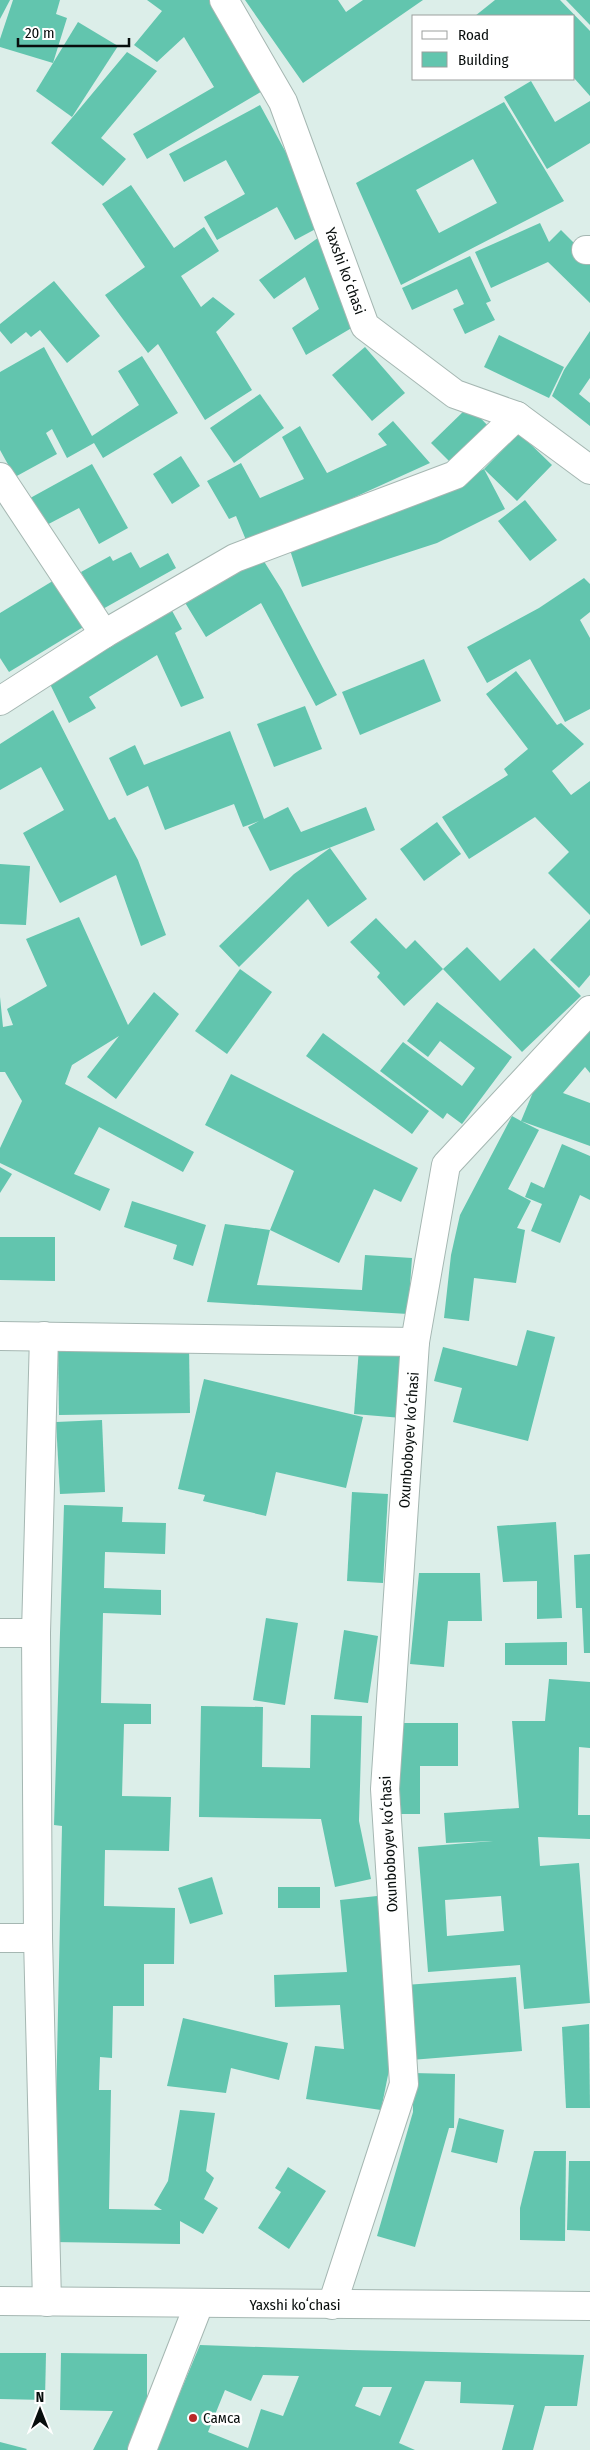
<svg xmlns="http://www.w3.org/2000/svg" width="590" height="2450" font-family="'Fira Sans Condensed',sans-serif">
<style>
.building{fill:#62c5ae;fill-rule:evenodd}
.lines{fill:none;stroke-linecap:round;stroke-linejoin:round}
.minor-casing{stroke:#a5b7b2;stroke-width:30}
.minor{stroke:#fff;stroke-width:28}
.poi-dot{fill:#b92928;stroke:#fff;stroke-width:2}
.labels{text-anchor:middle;stroke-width:5;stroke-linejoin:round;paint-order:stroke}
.street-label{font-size:15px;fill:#080e0d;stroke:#fff}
.poi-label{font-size:15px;fill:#080e0d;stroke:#fff;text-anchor:start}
</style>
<rect width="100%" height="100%" fill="#dceee9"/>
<g class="building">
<polygon points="0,0 10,0 0,19"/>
<polygon points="13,0 60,0 56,14 67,18 53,63 0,47 0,39"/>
<polygon points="147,0 211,0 264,90 147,159 133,134 214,87 184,37 157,62 134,45 162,11"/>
<polygon points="245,0 338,0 346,12 363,0 423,0 303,83"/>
<polygon points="495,0 560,0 590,31 590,96 574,78 574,16 475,16"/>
<polygon points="566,0 590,0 590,25"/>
<polygon points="78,22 118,46 72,117 36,91"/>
<polygon points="127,52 157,71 101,138 126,159 103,186 51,143"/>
<polygon points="531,81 555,122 590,101 590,143 547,169 504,97"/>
<path d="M504 102 564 201 401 285 356 183ZM473 159 497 203 439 233 416 190Z"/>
<polygon points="260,105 325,224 295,240 277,207 217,240 204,217 245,194 226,160 184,182 169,154"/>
<polygon points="131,185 174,248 204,227 219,251 181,276 201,307 213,297 235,314 216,332 252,390 205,420 158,344 148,353 105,295 145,267 102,204"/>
<polygon points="540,223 549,242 561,230 590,259 590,303 548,262 491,288 475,252"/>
<polygon points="322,235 360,323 306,355 292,328 319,309 305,277 274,299 259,280"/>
<polygon points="470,256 491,301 486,303 495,320 465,334 453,309 464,304 457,289 412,310 402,288"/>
<polygon points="54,281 100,336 67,363 40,330 31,337 26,332 11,344 0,331 0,324"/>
<polygon points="590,331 590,378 579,394 590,403 590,426 552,396 564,370"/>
<polygon points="499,335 564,367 549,398 484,367"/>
<polygon points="44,347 92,436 139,405 118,371 142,356 178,413 103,458 94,443 67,458 52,429 46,433 57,454 15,477 0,450 0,372"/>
<polygon points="365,347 405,393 372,421 332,375"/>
<polygon points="260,394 284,428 234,463 210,428"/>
<polygon points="469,406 490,428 452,464 431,443"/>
<polygon points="393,421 430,463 344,502 246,540 236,516 229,519 207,481 241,463 260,498 304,479 282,437 300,426 327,473 387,445 378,434"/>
<polygon points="519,433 552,465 517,501 484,469 505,509 437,543 302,587 288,544 421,501 484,469"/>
<polygon points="181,456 200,486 172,504 153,474"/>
<polygon points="92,464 128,528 99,544 79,508 39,529 23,502"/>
<polygon points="525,500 557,540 530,561 498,521"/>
<polygon points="131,552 140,568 168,553 176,568 101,610 81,572 110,556 113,561"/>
<polygon points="260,555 282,590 337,695 316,706 261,603 206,637 184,601"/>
<polygon points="584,578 590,584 590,612 580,620 590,638 590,709 565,722 530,659 487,683 467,647 539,608"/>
<polygon points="56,579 85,626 9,672 0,658 0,613"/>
<polygon points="170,607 182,629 175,633 204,698 181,707 157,655 89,697 96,708 69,723 49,682"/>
<polygon points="424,659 441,701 360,735 342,692"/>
<polygon points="516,671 557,725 561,723 584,744 552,771 571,795 590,781 590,915 548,873 569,852 535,817 469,859 442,817 508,775 504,769 528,749 486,694"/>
<polygon points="305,706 322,749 274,767 257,724"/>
<polygon points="53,710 109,820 115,817 138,860 166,935 141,946 116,875 60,903 23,833 64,810 41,767 0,790 0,744"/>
<polygon points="230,731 264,819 288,807 301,832 366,807 375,830 270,871 248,827 259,821 243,827 234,804 165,830 148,786 127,796 109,758 135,745 144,765"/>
<polygon points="437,822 461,854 424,881 400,849"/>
<polygon points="330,848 367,899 328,927 308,899 239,967 219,946 294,874"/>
<polygon points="0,864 30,866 26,925 0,924"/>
<polygon points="79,917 128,1025 154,992 179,1014 116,1099 87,1077 119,1036 72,1065 65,1084 194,1152 183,1172 99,1127 74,1174 110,1189 100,1211 0,1163 0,1148 22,1101 5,1072 0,1072 0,997 3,1027 13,1025 7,1009 47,986 26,939"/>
<polygon points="376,918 406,949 415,940 443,969 467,947 500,981 534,948 581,996 522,1052 443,969 404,1006 377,977 380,973 350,942"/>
<polygon points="590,919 590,975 579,988 550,960"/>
<polygon points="240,969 272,992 227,1054 195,1031"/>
<polygon points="437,1002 512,1057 462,1124 447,1113 443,1119 380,1071 403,1042 462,1086 475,1068 440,1041 428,1057 407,1041"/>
<polygon points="590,1031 590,1073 585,1067 563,1093 590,1103 590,1146 521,1121 539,1130 508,1189 531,1201 517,1228 525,1230 516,1283 474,1278 469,1321 444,1318 451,1255 460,1215 512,1116 521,1121 536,1085"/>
<polygon points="323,1033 429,1111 412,1134 306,1056"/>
<polygon points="231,1074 418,1168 401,1202 374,1189 339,1263 270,1230 294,1171 205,1125"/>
<polygon points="562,1144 590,1156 590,1200 580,1195 560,1243 531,1231 542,1204 525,1197 531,1182 544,1188"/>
<polygon points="0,1167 12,1174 0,1193"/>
<polygon points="132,1201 206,1225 193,1266 173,1259 177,1245 124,1227"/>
<polygon points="225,1224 270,1230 257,1285 362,1290 365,1255 412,1258 408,1314 207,1302"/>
<polygon points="0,1237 55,1237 55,1281 0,1280"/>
<polygon points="527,1330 555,1337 528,1441 453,1422 462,1388 434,1381 443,1347 517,1366"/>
<polygon points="189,1345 190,1413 59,1415 58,1347"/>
<polygon points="359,1348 407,1351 402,1418 354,1414"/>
<polygon points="204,1379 363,1417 346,1488 276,1472 266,1516 203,1501 205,1495 178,1489"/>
<polygon points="102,1420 105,1492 60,1494 56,1422"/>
<polygon points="352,1492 388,1494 383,1583 347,1581"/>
<polygon points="64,1505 123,1507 122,1522 166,1523 165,1554 105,1552 104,1588 161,1590 161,1615 103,1613 101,1703 151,1704 151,1724 124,1724 122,1796 171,1797 169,1851 105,1850 104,1906 175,1908 174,1964 144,1964 144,2006 113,2006 112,2058 100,2057 99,2090 111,2090 109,2209 162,2210 154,2205 168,2181 180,2110 215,2113 206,2171 214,2178 204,2199 218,2208 203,2234 180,2221 180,2244 53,2242 62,1826 54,1825"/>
<polygon points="556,1522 562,1618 537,1619 537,1581 503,1582 497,1526"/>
<polygon points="590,1554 590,1653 584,1653 582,1608 576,1608 574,1555"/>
<polygon points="419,1573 480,1573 482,1621 448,1621 444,1667 410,1664"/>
<polygon points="266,1618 298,1623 285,1705 253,1700"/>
<polygon points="344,1630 378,1636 368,1703 334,1699"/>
<polygon points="567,1642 567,1665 505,1665 505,1643"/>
<path d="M549 1679 590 1682V1748L579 1747 578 1815H590V1839L538 1837 540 1866 579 1863 590 2003 524 2009 520 1965 428 1972 418 1847 493 1841 446 1843 444 1813 519 1808 512 1721H545ZM501 1896 504 1931 447 1936 445 1900Z"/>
<polygon points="201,1706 263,1707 262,1767 310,1768 311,1715 362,1716 359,1821 371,1879 335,1887 321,1819 199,1817"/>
<polygon points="398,1723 458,1723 458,1766 420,1766 420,1814 398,1814"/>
<polygon points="212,1877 223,1914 190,1924 178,1888"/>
<rect x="278" y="1887" width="42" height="21"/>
<polygon points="377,1896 392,2055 381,2110 306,2099 315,2046 344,2049 340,2005 275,2007 274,1975 347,1972 340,1900"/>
<polygon points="516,1977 522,2051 411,2060 405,1985"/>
<polygon points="183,2018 288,2043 279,2080 231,2068 226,2093 167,2086"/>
<polygon points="589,2024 590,2108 566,2108 562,2027"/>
<polygon points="413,2073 455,2074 454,2128 449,2128 415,2247 377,2236 413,2112"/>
<polygon points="459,2118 504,2130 497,2163 451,2152"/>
<polygon points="534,2151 566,2151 565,2241 520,2240 520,2208"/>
<polygon points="569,2161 590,2161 590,2231 567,2230"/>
<polygon points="288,2167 326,2191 289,2249 258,2228 281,2192 275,2188"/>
<path d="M200 2345 349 2350 584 2355 577 2406H545L533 2450H502L514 2405 460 2403 461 2382 425 2381 399 2443 415 2450H156ZM263 2375 299 2376 283 2416 261 2409 248 2448 208 2432 225 2390 251 2401ZM363 2387H392L380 2416 355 2406Z"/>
<polygon points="0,2353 46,2353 45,2400 0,2399"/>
<polygon points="61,2353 147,2354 147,2411 128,2450 93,2450 113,2411 60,2410"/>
<polygon points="0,2442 27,2449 26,2450 0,2450"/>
</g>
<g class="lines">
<defs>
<g id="minor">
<polyline points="224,0 283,102 365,326 455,394 517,416 590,470"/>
<polyline points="586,250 590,250"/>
<polyline points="0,477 104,634"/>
<polyline points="0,701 104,634 235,558 455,475 517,416"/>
<polyline points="0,1336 415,1342"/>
<polyline points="44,1336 36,1633 38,1938 47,2302"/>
<polyline points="0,1633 36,1633"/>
<polyline points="0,1938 38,1938"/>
<polyline points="0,2301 590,2306"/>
<polyline points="332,2305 404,2084 385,1789 415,1342 446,1165 590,1010"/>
<polyline points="142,2450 199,2304"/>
</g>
</defs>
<use href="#minor" class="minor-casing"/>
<use href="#minor" class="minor"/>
</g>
<circle class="poi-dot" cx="193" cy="2418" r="5"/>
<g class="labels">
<g class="street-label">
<text transform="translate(345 271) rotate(70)" y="5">Yaxshi koʻchasi</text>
<text transform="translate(409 1440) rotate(-86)" y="5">Oxunboboyev koʻchasi</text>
<text transform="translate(389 1844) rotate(-93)" y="5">Oxunboboyev koʻchasi</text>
<text x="295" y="2310">Yaxshi koʻchasi</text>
</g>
<g class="poi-label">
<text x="203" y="2423">Самса</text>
</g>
</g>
<rect x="412" y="15" width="162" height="65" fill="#ffffff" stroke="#9c9f9e"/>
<rect x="422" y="31" width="25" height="8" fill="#ffffff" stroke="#9c9f9e"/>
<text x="458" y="40" font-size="15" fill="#080e0d">Road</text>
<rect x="422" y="52" width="25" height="15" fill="#62c5ae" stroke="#9c9f9e"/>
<text x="458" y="65" font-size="15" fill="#080e0d">Building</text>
<g transform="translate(40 2410)" stroke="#ffffff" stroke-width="4" paint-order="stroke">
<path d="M0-4L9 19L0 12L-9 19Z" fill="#080e0d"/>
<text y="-8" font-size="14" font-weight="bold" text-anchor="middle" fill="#080e0d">N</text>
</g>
<path d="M18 38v8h111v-8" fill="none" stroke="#080e0d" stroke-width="2.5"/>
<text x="25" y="38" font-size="15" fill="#080e0d" stroke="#ffffff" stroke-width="4" paint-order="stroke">20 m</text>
</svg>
